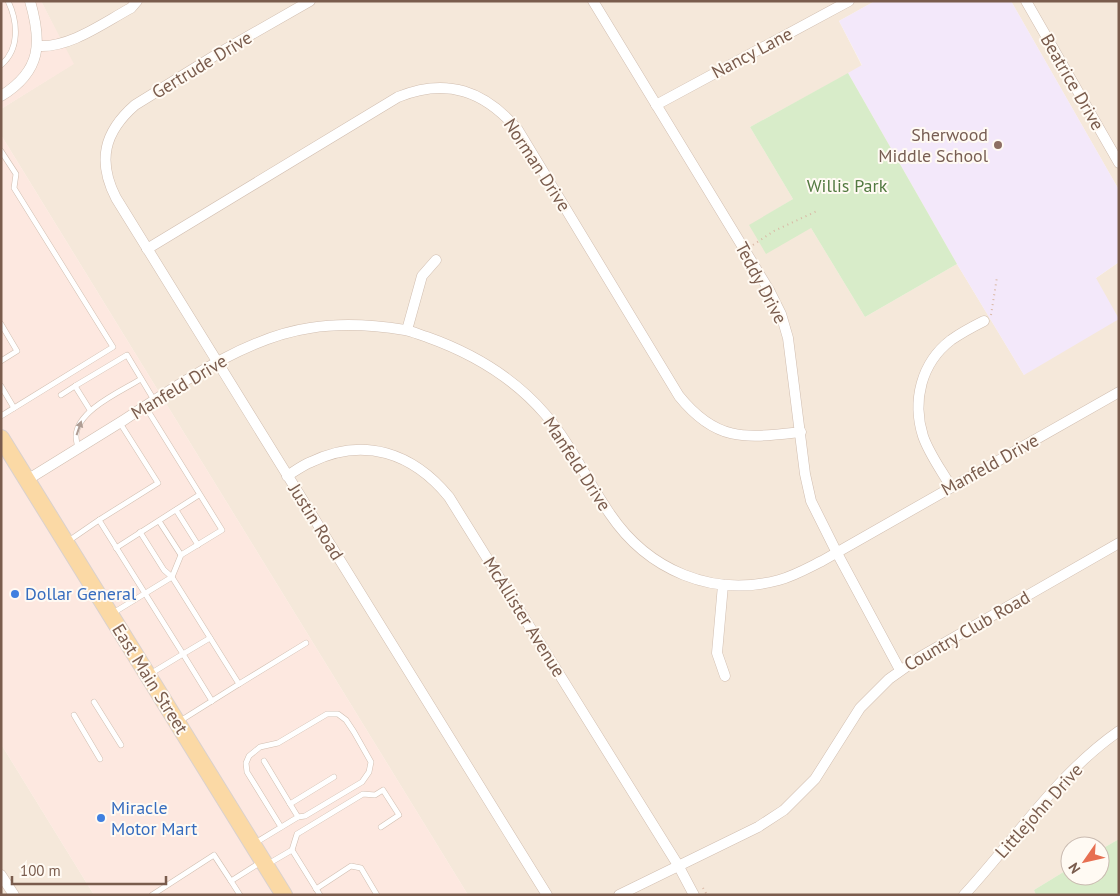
<svg xmlns="http://www.w3.org/2000/svg" width="1120" height="896" font-family="'PT Sans',sans-serif">
<style>
.residential{fill:#f5e8da}
.commercial{fill:#fde8e0}
.education{fill:#f3e8fa}
.green{fill:#d8ecc9}
.lines{fill:none;stroke-linecap:round;stroke-linejoin:round}
.service-casing{stroke:#d1beb0;stroke-width:6}
.minor-casing{stroke:#d1beb0;stroke-width:11}
.primary-casing{stroke:#dad1cd;stroke-width:18}
.path{stroke:#d9b8a5;stroke-width:2;stroke-dasharray:1 4;stroke-linecap:butt}
.service{stroke:#fff;stroke-width:5}
.minor{stroke:#fff;stroke-width:10}
.primary{stroke:#fbd9a5;stroke-width:16}
.oneway{fill:#af9d94}
.education-dot{fill:#8d6e63;stroke:#fffaf3;stroke-width:2}
.shop-dot{fill:#3f7fe0;stroke:#fffaf3;stroke-width:2}
.labels{text-anchor:middle;stroke-width:4;stroke-linejoin:round;paint-order:stroke}
.street-label{font-size:18px;fill:#7a5c4d;stroke:#fffaf3}
.education-label{font-size:18px;fill:#785e54;stroke:#fffaf3;text-anchor:end}
.park-label{font-size:18px;fill:#537a41;stroke:#fffaf3}
.shop-label{font-size:18px;fill:#366cbe;stroke:#fffaf3;text-anchor:start}
</style>
<rect width="100%" height="100%" fill="#fdf6ec"/>
<g class="residential">
<polygon points="41,1 875,1 839,21 862,66 750,127 793,199 749,226 811,228 865,317 957,264 1024,375 1096,278 1119,262 1119,839 1100,850 1100,846 1070,846 1070,868 1034,890 1036,895 468,895 1,135 1,109 73,64"/>
<polygon points="1011,1 1119,1 1119,190"/>
<polygon points="1,744 94,895 1,895"/>
</g>
<g class="commercial">
<polygon points="1,1 41,1 74,64 1,109"/>
<polygon points="1,135 468,895 94,895 1,744"/>
</g>
<polygon class="education" points="875,1 1011,1 1119,190 1119,262 1096,278 1119,319 1024,375 957,264 848,73 862,65 839,21"/>
<g class="green">
<polygon points="848,73 957,264 865,317 811,228 766,254 749,225 793,199 750,127"/>
<polygon points="1119,839 1119,895 1036,895 1034,890 1070,868 1070,876 1100,876 1100,850"/>
</g>
<g class="lines">
<defs>
<g id="service">
<path d="M1 65C20 49 18 22 8 1"/>
<polyline points="1,151 16,174 14,188 113,347 1,416"/>
<polyline points="1,324 17,351 1,361"/>
<polyline points="1,386 14,408"/>
<polyline points="61,395 75,386"/>
<polyline points="90,410 75,386 127,355 154,400"/>
<path d="M78 448C77 444 76 440 76 436 77 410 122 391 141 379"/>
<polyline points="176,510 198,545"/>
<polyline points="99,520 158,483 120,423"/>
<polyline points="159,521 181,555"/>
<polyline points="140,532 164,570 172,577 181,555 222,530 145,406"/>
<polyline points="67,542 99,520 183,654 150,674"/>
<polyline points="116,548 199,495"/>
<polyline points="113,613 172,577 239,684 180,721"/>
<polyline points="210,638 183,654 212,701"/>
<polyline points="239,684 306,643"/>
<polyline points="94,702 121,745"/>
<polyline points="74,715 100,759"/>
<polyline points="264,761 290,804"/>
<polyline points="281,827 247,772 246,763 249,756 260,747 278,743 327,714 338,714 346,720 354,732 371,762 369,772 362,782 305,816 298,817"/>
<polyline points="255,843 298,817 290,804 334,777"/>
<polyline points="292,850 297,834 363,794 375,795 383,790 399,815 381,827"/>
<polyline points="268,864 292,850 320,895"/>
<polyline points="316,889 351,866 361,868 377,895"/>
<polyline points="152,895 214,855 231,881"/>
<polyline points="240,895 231,881 261,862"/>
</g>
<g id="minor">
<path d="M310 1 219 53 135 105C104 132 97 161 116 198L547 895"/>
<polyline points="593,1 769,290 781,314 788,338 805,474 811,501 837,553 900,670"/>
<polyline points="1026,1 1119,163"/>
<path d="M38 46C70 48 103 23 131 8L137 1"/>
<path d="M1 96C42 71 42 42 30 1"/>
<polyline points="656,105 849,1"/>
<path d="M147 249 398 97C447 77 485 91 518 130L679 396C717 443 746 438 801 432"/>
<polyline points="407,330 422,276 436,260"/>
<path d="M287 476C295 471 303 465 311 462 364 436 413 453 449 497L678 865 694 895"/>
<path d="M27 480C59 460 92 440 124 420 178 385 246 337 310 328 341 323 374 325 405 330 412 331 420 335 427 337 472 353 514 378 545 414 571 444 587 481 610 514 648 570 712 598 779 580 794 576 808 568 822 561L1119 392"/>
<path d="M951 487C942 471 929 454 923 436 912 401 921 363 951 340 961 333 972 327 984 321"/>
<polyline points="723,585 717,653 725,676"/>
<polyline points="1,875 14,895"/>
<polyline points="619,895 758,827 784,810 815,779 860,708 889,679 920,657 1119,543"/>
<path d="M964 895C1015 840 1057 774 1119 731"/>
</g>
<polyline id="primary" points="1,438 284,895"/>
</defs>
<use href="#service" class="service-casing"/>
<use href="#minor" class="minor-casing"/>
<use href="#primary" class="primary-casing"/>
<g class="path">
<polyline points="753,245 774,231 817,211"/>
<polyline points="991,315 997,277"/>
<polyline points="703,888 707,895"/>
</g>
<use href="#service" class="service"/>
<use href="#minor" class="minor"/>
<use href="#primary" class="primary"/>
</g>
<defs><path id="oneway-solid" d="M-6-.8H1V-3.2L6.5 0L1 3.2V.8H-6Z" transform="scale(1.25)"/></defs>
<use class="oneway" href="#oneway-solid" transform="translate(79 428) rotate(-71)"/>
<circle class="education-dot" cx="998" cy="145" r="5"/>
<g class="shop-dot">
<circle cx="15" cy="594" r="5"/>
<circle cx="101" cy="818" r="5"/>
</g>
<g class="labels">
<g class="street-label">
<text transform="translate(752 53) rotate(-28)" y="6">Nancy Lane</text>
<text transform="translate(202 65) rotate(-31)" y="6">Gertrude Drive</text>
<text transform="translate(1072 82) rotate(60)" y="6">Beatrice Drive</text>
<text transform="translate(537 165) rotate(57)" y="6">Norman Drive</text>
<text transform="translate(761 283) rotate(62)" y="6">Teddy Drive</text>
<text transform="translate(179 387) rotate(-31)" y="6">Manfeld Drive</text>
<text transform="translate(577 464) rotate(57)" y="6">Manfeld Drive</text>
<text transform="translate(990 465) rotate(-29)" y="6">Manfeld Drive</text>
<text transform="translate(316 522) rotate(58)" y="6">Justin Road</text>
<text transform="translate(524 617) rotate(58)" y="6">McAllister Avenue</text>
<text transform="translate(967 631) rotate(-30)" y="6">Country Club Road</text>
<text transform="translate(150 679) rotate(58)" y="6">East Main Street</text>
<text transform="translate(1039 811) rotate(-48)" y="6">Littlejohn Drive</text>
</g>
<g class="education-label">
<text x="988" y="141">Sherwood<tspan x="988" dy="21">Middle School</tspan></text>
</g>
<g class="park-label">
<text x="847" y="192">Willis Park</text>
</g>
<g class="shop-label">
<text x="25" y="600">Dollar General</text>
<text x="111" y="814">Miracle<tspan x="111" dy="21">Motor Mart</tspan></text>
</g>
</g>
<rect width="1120" height="896" fill="none" stroke="#7a5c4d" stroke-width="5"/>
<g transform="translate(1085 861) rotate(236)"><circle r="24" fill="#fffaf3" stroke="#cabbb1"/>
<path d="M0-4L9 19L0 12L-9 19Z" fill="#e76f51"/>
<text y="-8" font-size="14" font-weight="bold" text-anchor="middle" fill="#7a5c4d">N</text>
</g>
<path d="M12 876v8h154v-8" fill="none" stroke="#7a5c4d" stroke-width="2.5"/>
<text x="20" y="876" font-size="15" fill="#7a5c4d" stroke="#fffaf3" stroke-width="4" paint-order="stroke">100 m</text>
</svg>
